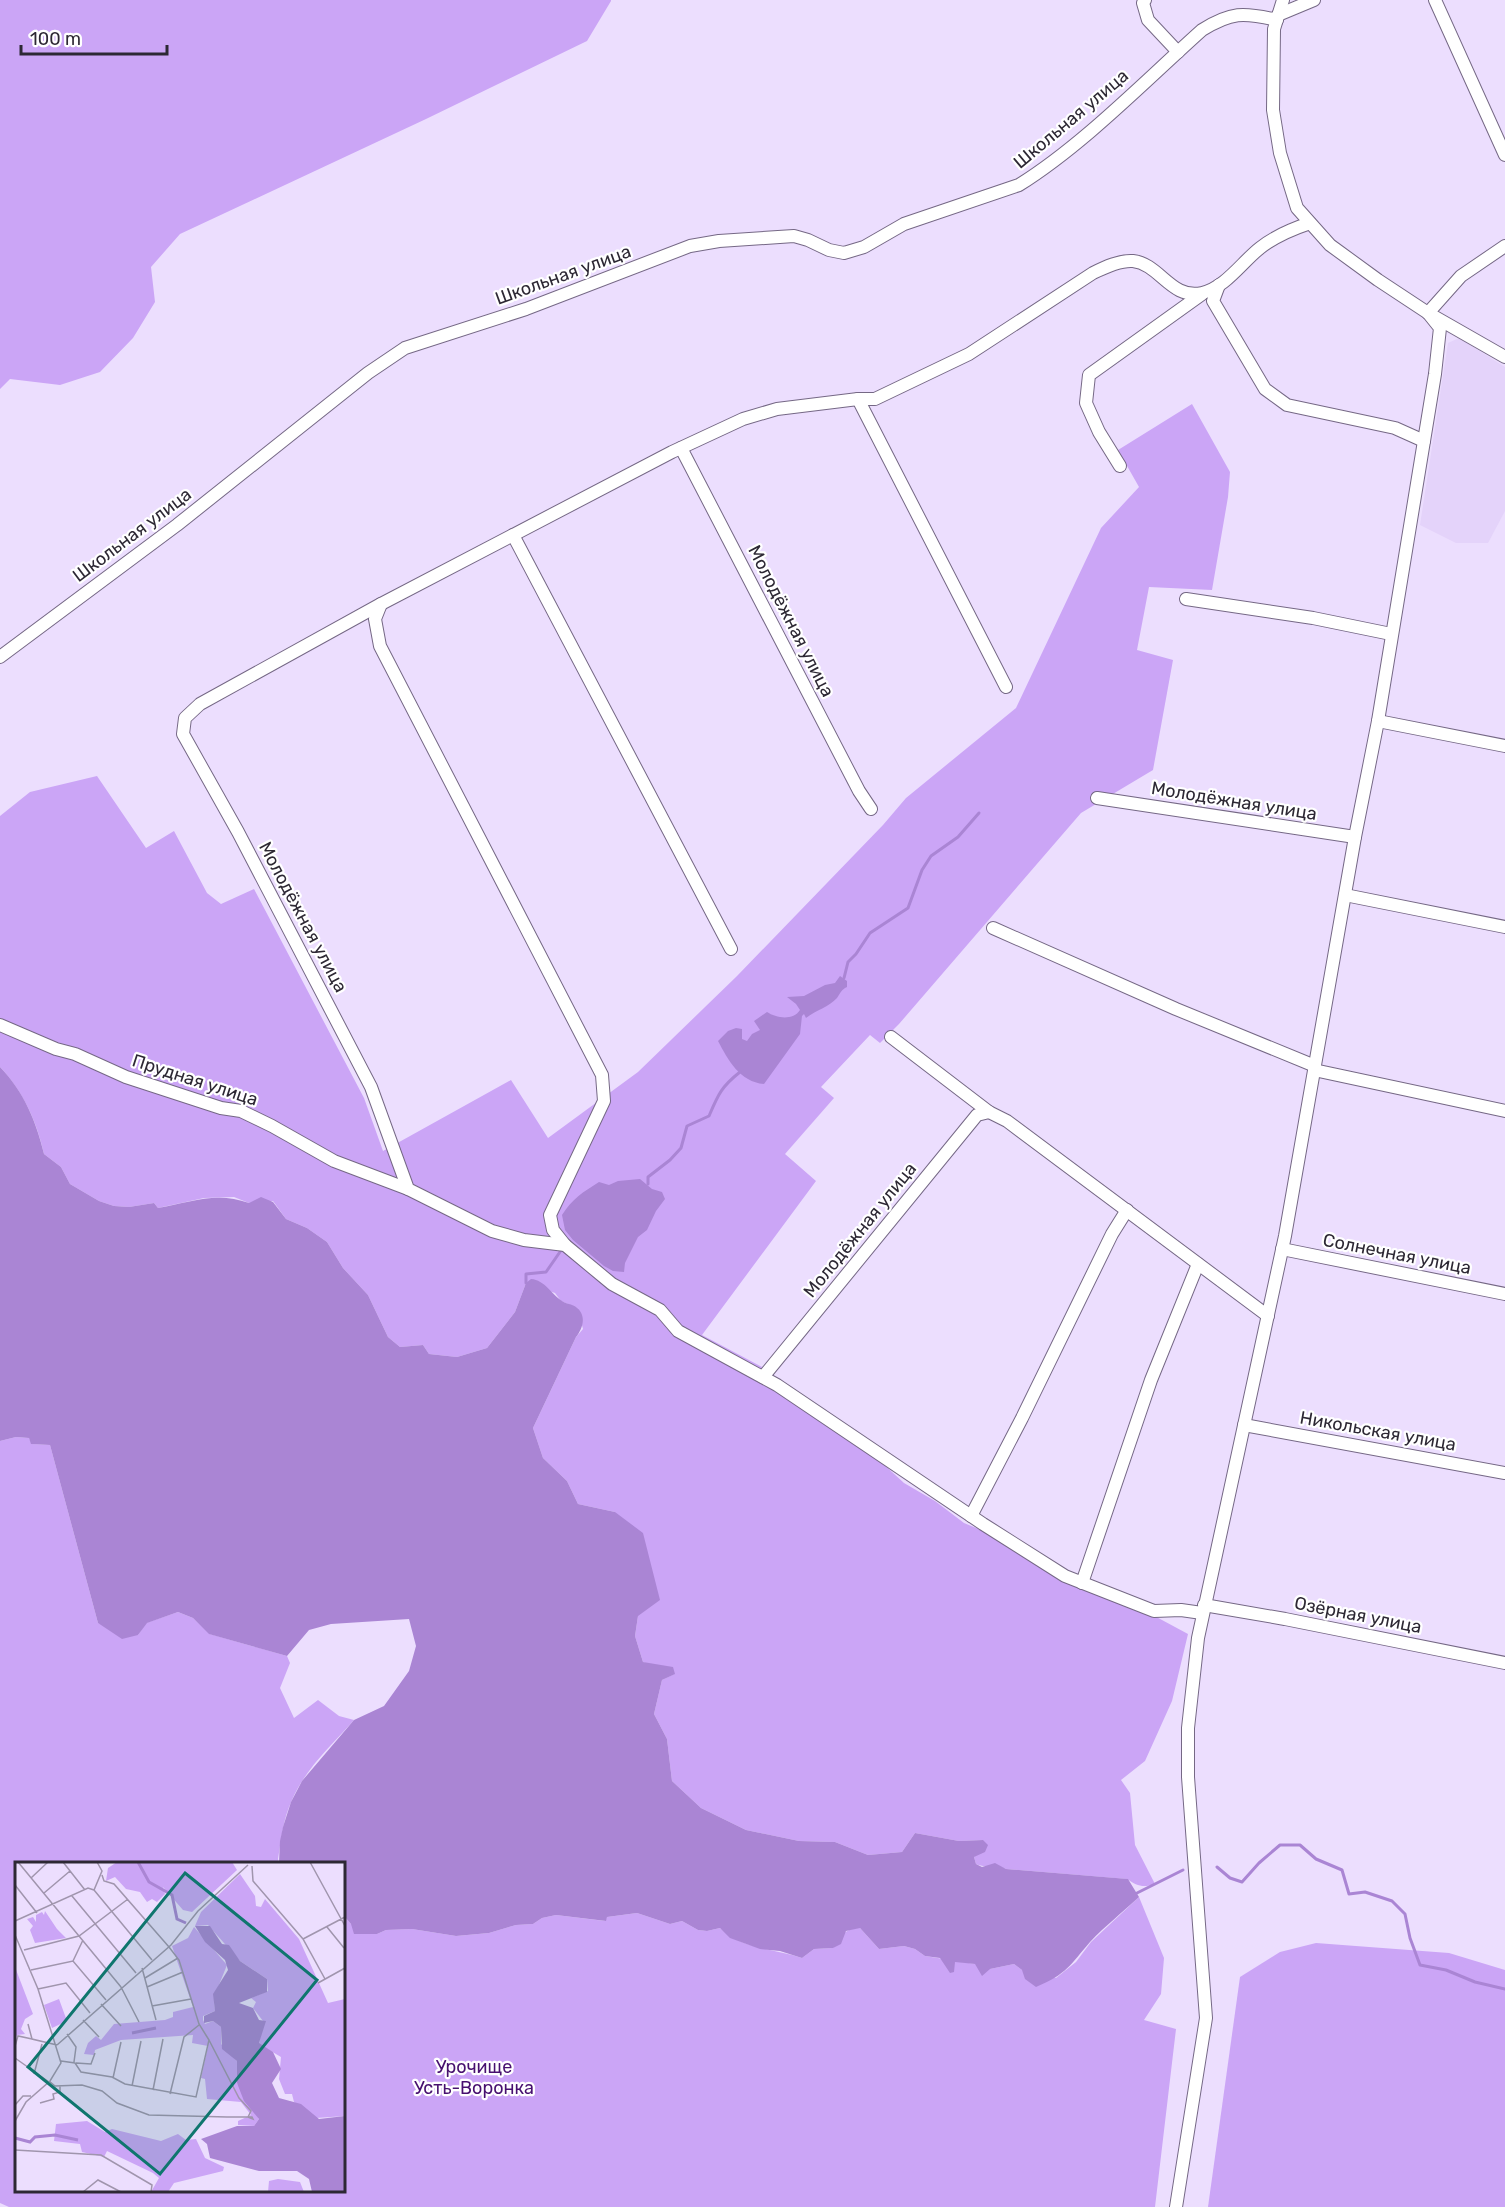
<svg xmlns="http://www.w3.org/2000/svg" width="1505" height="2207" font-family="Rubik,sans-serif">
<style>
.built{fill:#e4d3fa}
.green{fill:#cba5f6}
.water{fill:#aa85d4}
.lines{fill:none;stroke-linecap:round;stroke-linejoin:round}
.stream{stroke:#aa85d4;stroke-width:3}
.minor-casing{stroke:#756885;stroke-width:14}
.minor{stroke:#fff;stroke-width:12}
.labels{text-anchor:middle;stroke-width:4.5;stroke-linejoin:round;paint-order:stroke}
.street-label{font-size:18px;fill:#2d2834;stroke:#fff}
.park-label{font-size:18px;fill:#47106f;stroke:#fff}
.inset-river{fill:none;stroke:#aa85d4;stroke-width:3}
.inset-road{fill:none;stroke:#a095ad;stroke-width:1.5}
.view{fill:#0f766e;fill-opacity:0.15;stroke:#0f766e;stroke-width:3}
.inset-edge{fill:none;stroke:#2d2834;stroke-width:3}
</style>
<rect width="100%" height="100%" fill="#ecdefe"/>
<polygon class="built" points="1459,338 1505,367 1505,511 1488,543 1456,543 1420,525 1448,343"/>
<g class="green">
<polygon points="0,0 611,0 611,1 587,41 426,119 180,234 151,267 155,302 133,338 100,372 60,385 10,379 0,389"/>
<path d="M1192 404 1230 472 1228 497 1212 590 1149 587 1137 650 1173 660 1153 770 1081 813 899 1024 880 1043 870 1035 821 1087 834 1098 785 1154 816 1181 702 1335 762 1367 757 1378 778 1390 880 1461 904 1483 935 1501 964 1523 981 1530 1046 1571 1149 1613 1188 1634 1172 1701 1145 1761 1121 1780 1130 1793 1135 1845 1155 1884C1143 1888 1137 1886 1127 1879L1006 1869C991 1862 987 1869 976 1864L974 1857 983 1840 959 1841 915 1833 902 1852 868 1855 835 1842 799 1841 746 1830 701 1808 672 1781 667 1739 654 1714 662 1680 674 1674 643 1662 635 1636 638 1616 615 1512 578 1504 567 1481 543 1458 533 1428 576 1337 583 1329 577 1308 561 1301 555 1293 526 1283 515 1312 487 1348 457 1357 429 1354 423 1345 400 1347 388 1337 368 1295 343 1268 327 1242 307 1228 286 1219 273 1201 249 1203 234 1197 204 1198 158 1208 154 1203 129 1207 114 1206 99 1201 70 1184 61 1167 44 1154C37 1122 23 1091 0 1067V816L30 792 97 776 146 848 174 831 207 893 221 904 254 889 364 1098 383 1151 511 1080 548 1138 638 1072 737 976 883 825 906 798 1016 708 1101 528 1139 487 1118 450Z"/>
<path d="M16 1437 29 1438 32 1444 50 1445 98 1623 138 1635 146 1623 178 1612 193 1618 210 1634 287 1656 290 1663 280 1688 294 1718 318 1700 339 1716 354 1720C332 1745 305 1769 292 1800 283 1819 281 1840 278 1859L279 1863 16 1864V2190H344V1916L351 1924 377 1934 386 1930 412 1929 456 1936 489 1933 516 1925 533 1924 542 1918 556 1915 605 1921 607 1917 637 1913 670 1924 682 1921 698 1930 707 1931 720 1928C742 1949 774 1949 802 1958L814 1949 833 1948C841 1936 845 1928 860 1928L879 1949 904 1946 915 1949 925 1956 975 1964 990 1969 1014 1964 1022 1970 1056 1978 1076 1962 1091 1942 1139 1897 1164 1958 1161 1994 1144 2020 1176 2029 1155 2207H9L0 2203V1441Z"/>
<polygon points="1316,1943 1449,1953 1505,1970 1505,2207 1208,2207 1240,1977 1280,1952"/>
</g>
<g class="water">
<path d="M840 976 847 981V987C841 990 841 992 837 998 829 1007 816 1010 806 1018L804 1014 802 1016 800 1034 764 1084C740 1082 728 1060 718 1041L728 1031 736 1028 742 1029V1039L747 1041 752 1034 760 1030 754 1021 767 1012C776 1018 793 1021 800 1010L796 1004 787 997 804 996 825 985 835 983Z"/>
<path d="M0 1067C24 1092 36 1121 44 1154L61 1167 70 1184 99 1201 114 1206 129 1207 154 1203 158 1208C191 1202 217 1191 249 1203L261 1197 273 1202 286 1219 307 1228 327 1242 343 1268 368 1295 388 1337 400 1347 423 1345 429 1354 457 1357 487 1348 515 1312 526 1283 531 1279C545 1280 551 1294 562 1301 566 1304 572 1304 576 1307 587 1315 583 1328 576 1337L533 1428 543 1458 567 1481 578 1504 615 1512 643 1533 660 1600 638 1616 635 1636 643 1662 673 1667 675 1674 662 1680 654 1714 667 1739 672 1781 701 1808 746 1830 799 1841 835 1842 868 1855 902 1852 915 1833 959 1841 983 1840 988 1845 985 1852 974 1857 976 1864 982 1867 995 1863 1006 1869 1128 1879 1139 1897C1123 1912 1105 1926 1090 1942 1070 1965 1067 1974 1036 1987L1025 1979 1022 1970 1014 1964 990 1969 982 1976 975 1964 955 1962 954 1972 950 1973 940 1958 925 1956 915 1949 904 1946 879 1949 860 1928 846 1931 841 1944 833 1948 814 1949 802 1958 780 1951 760 1949 730 1938 720 1928 707 1931 698 1930 682 1921 670 1924 637 1913 607 1917 606 1921 556 1915 542 1918 533 1924 516 1925 489 1933 456 1936 412 1929 386 1930 377 1934H354L351 1924 344 1916V1864L279 1863 280 1841 283 1827 291 1802 302 1781 354 1720 384 1706 409 1671 416 1646 409 1619 331 1624 309 1630 287 1656 209 1634 193 1618 178 1612 147 1623 138 1635 122 1639 98 1623 50 1445 31 1444 29 1438 16 1437 0 1441Z"/>
<path d="M640 1179 652 1189 662 1192 665 1199 656 1211 647 1230 638 1237 625 1263 624 1272 613 1271 604 1266 573 1240 565 1230 562 1215C572 1199 583 1192 599 1182L609 1185 618 1181Z"/>
</g>
<g class="lines">
<g class="stream">
<polyline points="844,978 848,962 856,954 870,933 908,908 922,870 931,856 958,837 979,813"/>
<path d="M648 1184V1177L670 1160 681 1148 687 1126 709 1116C718 1095 721 1087 740 1072"/>
<polyline points="526,1283 526,1274 546,1272 562,1249"/>
<polyline points="1217,1867 1230,1878 1242,1882 1259,1863 1280,1845 1300,1845 1316,1859 1342,1870 1349,1894 1365,1892 1392,1901 1405,1914 1410,1938 1420,1965 1446,1970 1475,1982 1505,1989"/>
<polyline points="1137,1893 1183,1870"/>
</g>
<defs>
<g id="minor">
<polyline points="1145,0 1143,3 1148,20 1178,52"/>
<polyline points="1283,0 1274,29 1273,110 1280,153 1297,208 1330,245 1378,280 1428,313 1505,357"/>
<polyline points="1435,0 1505,155"/>
<polyline points="1278,15 1314,0"/>
<polyline points="1219,285 1213,301 1265,389 1287,405 1395,428 1424,441"/>
<polyline points="1428,313 1461,276 1505,246"/>
<polyline points="858,399 1006,687"/>
<polyline points="681,448 859,791 871,809"/>
<polyline points="1120,466 1099,432 1086,403 1089,375 1202,294"/>
<polyline points="513,535 731,949"/>
<polyline points="1186,599 1313,618 1391,634"/>
<polyline points="381,604 375,619 380,646 602,1075 604,1101 550,1215 553,1230 565,1245"/>
<path d="M0 657 177 525 368 373 405 348 526 309 690 246 719 241 794 236 808 240 829 250 844 253 864 247 904 224 1019 185C1083 145 1145 81 1202 30 1231 12 1243 12 1277 20"/>
<polyline points="1378,721 1505,746"/>
<polyline points="1097,798 1355,837"/>
<polyline points="1345,895 1505,927"/>
<polyline points="993,928 1176,1009 1315,1066"/>
<polyline points="0,1025 56,1049 75,1054 126,1077 221,1108 241,1111 272,1126 334,1161 408,1189"/>
<polyline points="891,1037 989,1112 1007,1121 1268,1316"/>
<polyline points="1314,1070 1505,1111"/>
<polyline points="1282,1249 1505,1294"/>
<polyline points="763,1377 977,1115 989,1112"/>
<polyline points="1244,1425 1505,1473"/>
<polyline points="971,1516 1022,1418 1112,1234 1127,1210"/>
<polyline points="1082,1583 1151,1380 1198,1264"/>
<polyline points="1204,1605 1285,1619 1505,1663"/>
<path d="M1202 1613 1181 1610 1154 1611 1065 1576 983 1524 777 1385 678 1331 660 1310 612 1284 565 1245 524 1240 492 1231 408 1189 371 1087 238 832 183 734 185 718 200 704 381 604 672 452 743 419 777 409 858 399H875L969 354 1093 273C1105 267 1120 260 1133 261 1160 264 1171 300 1202 293 1225 288 1242 262 1260 248 1275 236 1292 229 1310 223"/>
<polyline points="1176,2207 1206,2018 1188,1777 1188,1728 1198,1638 1285,1236 1355,837 1378,721 1435,374 1440,328 1428,313"/>
</g>
</defs>
<use href="#minor" class="minor-casing"/>
<use href="#minor" class="minor"/>
</g>
<g class="labels">
<g class="street-label">
<text transform="translate(1071 119) rotate(-40)" y="6">Школьная улица</text>
<text transform="translate(563 275) rotate(-20)" y="6">Школьная улица</text>
<text transform="translate(132 535) rotate(-37)" y="6">Школьная улица</text>
<text transform="translate(791 621) rotate(63)" y="6">Молодёжная улица</text>
<text transform="translate(1234 801) rotate(9)" y="6">Молодёжная улица</text>
<text transform="translate(303 917) rotate(62)" y="6">Молодёжная улица</text>
<text transform="translate(195 1080) rotate(18)" y="6">Прудная улица</text>
<text transform="translate(860 1230) rotate(-51)" y="6">Молодёжная улица</text>
<text transform="translate(1397 1254) rotate(11)" y="6">Солнечная улица</text>
<text transform="translate(1378 1431) rotate(10)" y="6">Никольская улица</text>
<text transform="translate(1358 1615) rotate(11)" y="6">Озёрная улица</text>
</g>
<g class="park-label">
<text x="474" y="2073">Урочище<tspan x="474" dy="21">Усть-Воронка</tspan></text>
</g>
</g>
<g transform="translate(15 1862)">
<rect width="330" height="330" fill="#ecdefe"/>
<path d="M102 0H217L222 8 177 50 168 48 148 25 150 32 142 40 137 37 132 40 125 30 111 27 100 15 91 19 93 6ZM225 12 240 34 241 44 246 45 250 37 284 77 313 141 330 137V254L301 256 279 240 277 232H270L264 217 266 195 244 182 248 159 238 146 241 140 236 136 253 129 252 117 225 99 193 63 180 64 186 50ZM30 49 42 67 51 76 20 81 15 68 18 64 12 57 18 55 21 60V53L27 50 29 53ZM179 65 212 103 199 135 200 149 188 154V158L190 162 198 159 206 165V182L222 199V221L244 257 239 264 223 263V259L236 253 226 240 192 237 190 217 186 216 193 184 177 181 178 173 106 178 80 188 79 193 69 192 73 181 81 174 86 178 99 162 150 158 158 155V150L178 145 157 84 173 76ZM0 105 18 152 10 157 6 167 10 172 2 173 0 178ZM44 137 52 159 37 166 29 143ZM72 259 90 270 97 267 146 279 163 272 171 278 181 277 190 296 209 305 208 309 159 321 153 330H136L144 316 138 311 92 289 89 295 67 290 65 282 39 279 41 262ZM263 317 285 320 289 330H253L254 319Z" fill="#cba5f6"/>
<path d="M180 64H195L207 82 214 83 225 99 252 117V130L224 141 238 146 244 158 251 159 244 181 258 190 266 207 257 221 264 236 286 242 304 257 330 254V330H297L294 317 282 309H244L195 296 192 282 186 277 222 264H239L244 257 229 239 222 221V199L207 187 206 165 198 159 189 161V154L200 149 198 132 213 108 210 98 190 80Z" fill="#aa85d4"/>
<path class="inset-river" d="M123 0 134 20 157 33 162 57 171 61M117 171 141 166M0 276 15 280 20 275 40 273 63 278"/>
<path class="inset-road" d="M3 0 106 125M48 0 70 28M295 0 330 64M237 4 238 19 288 77 310 117M87 13 89 19 99 22 154 85M16 16 33 0M0 23 22 51M79 28 137 98M29 31 55 9M57 34 121 111M0 59 73 26 79 28 87 9 82 0M312 65 329 86M0 73 23 127 46 201 35 219 11 240 0 259M288 77 330 55M9 88 64 74 113 37M58 99 68 78M127 106 141 158M16 108 58 99 91 138M130 116 163 96M303 121 330 106M106 125 124 160M132 125 168 110M23 127 51 121 75 151M86 142 106 164M137 144 176 137M68 158 84 175M13 162 17 177 42 183M52 172 61 185 59 200M42 183 156 83 183 49 233 3M0 184 3 174 17 177M0 196 34 220M46 199 60 201 66 210 97 215 110 222 181 235 194 178 184 162 164 98 154 85M61 201 76 202 80 191M19 212 27 182M98 216 106 180M34 219 40 224 67 223 87 229 102 241 134 253 212 255H237L238 257 233 255 236 249 224 236 194 178M117 224 126 179M138 228 148 177M155 232 169 175 184 163M25 241 39 237 38 232 45 230V224M0 243 8 234H16M0 288 86 293 137 323 136 330M68 330 83 318 106 330"/>
<path class="view" d="M170 11 302 118 145 312 13 205Z"/>
<rect width="330" height="330" class="inset-edge"/>
</g>
<path d="M21 45v9h146v-9" fill="none" stroke="#2d2834" stroke-width="3"/>
<text x="30" y="45" font-size="18" fill="#2d2834" stroke="#ffffff" stroke-width="4.5" paint-order="stroke">100 m</text>
</svg>
